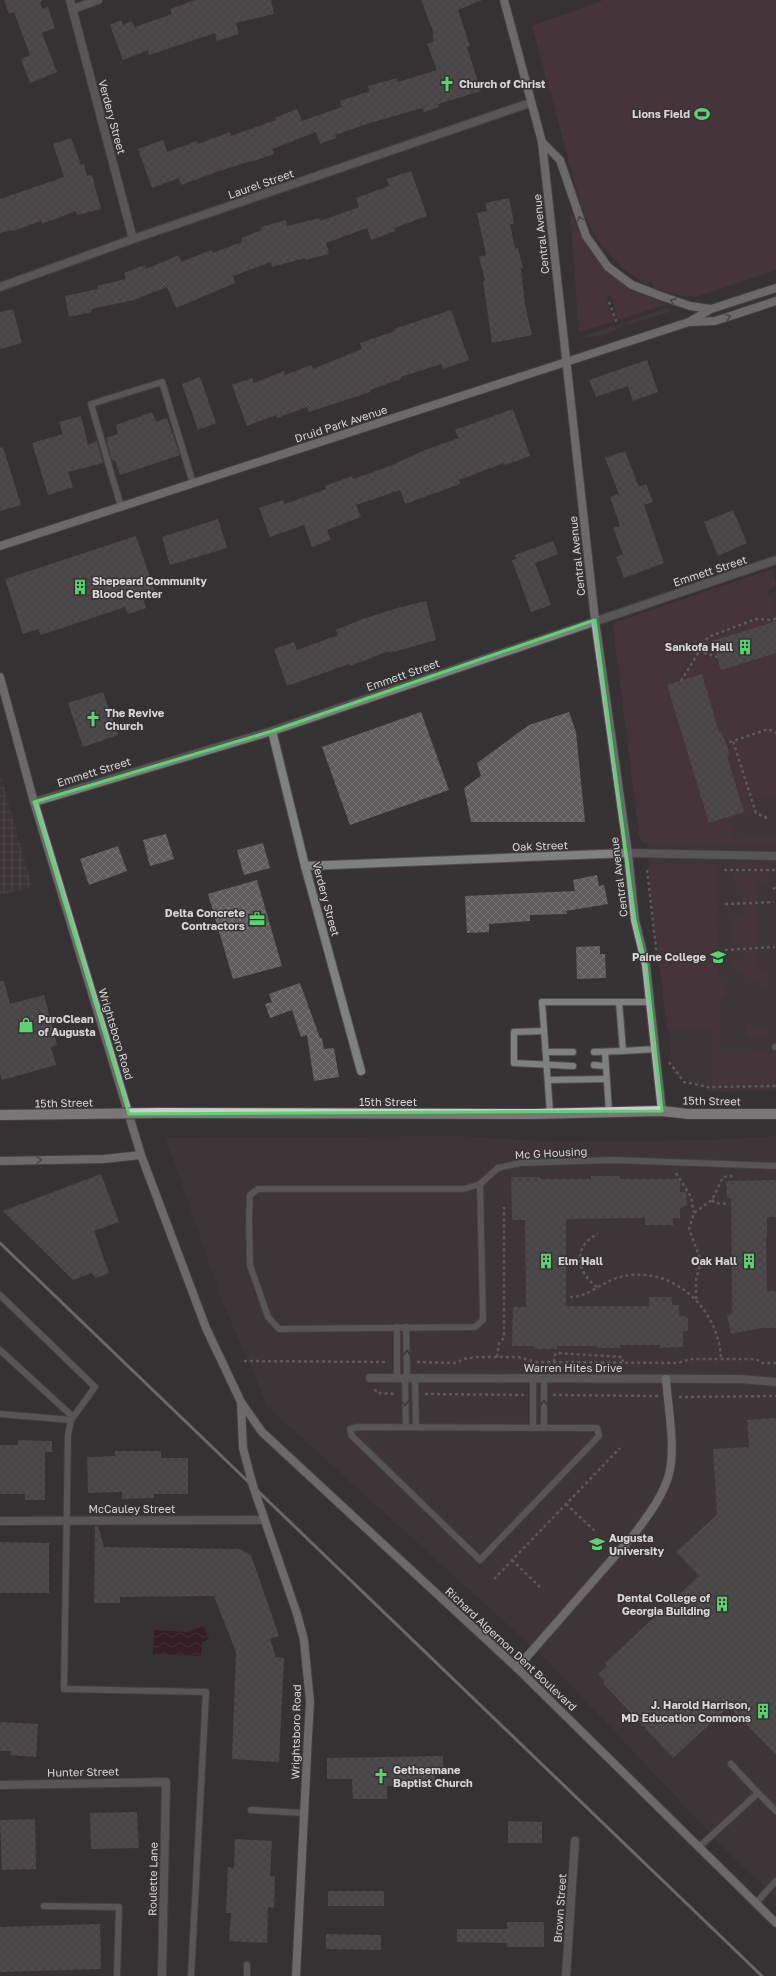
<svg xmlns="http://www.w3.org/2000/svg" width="776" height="1976" font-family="'Golos Text',sans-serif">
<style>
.built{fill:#473b3e}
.industrial{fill:url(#industrial-grid)}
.green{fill:#583943}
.water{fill:url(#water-waves)}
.building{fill:url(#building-cross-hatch)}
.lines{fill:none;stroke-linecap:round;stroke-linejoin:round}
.lane-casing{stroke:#544f50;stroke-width:8}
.street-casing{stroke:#544f50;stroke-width:10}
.secondary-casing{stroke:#544f50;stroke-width:10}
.primary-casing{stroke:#544f50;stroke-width:12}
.path{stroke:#8d898a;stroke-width:2.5;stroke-dasharray:3 3;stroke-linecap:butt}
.lane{stroke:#7f817f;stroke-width:6}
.street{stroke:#7f817f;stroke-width:8}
.secondary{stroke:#aaadaa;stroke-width:8}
.primary{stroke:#cbcfcb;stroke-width:10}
.rail{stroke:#aaa7a8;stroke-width:3}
.primary-bridge-casing{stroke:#544f50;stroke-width:12;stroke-linecap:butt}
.primary-bridge{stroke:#cbcfcb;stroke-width:10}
.oneway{stroke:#656363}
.oneway2{stroke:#423e3e}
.marked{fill:none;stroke:#59d56f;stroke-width:3;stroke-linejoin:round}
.labels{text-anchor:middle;stroke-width:3;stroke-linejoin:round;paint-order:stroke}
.poi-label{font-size:11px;font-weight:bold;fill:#d8d5d6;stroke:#373233;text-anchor:start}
.street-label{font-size:11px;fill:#d8d5d6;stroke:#373233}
</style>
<defs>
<pattern id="industrial-grid" width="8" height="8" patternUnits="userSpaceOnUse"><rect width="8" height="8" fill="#473b3e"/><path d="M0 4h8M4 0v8" fill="none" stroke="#615659"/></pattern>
<pattern id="water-waves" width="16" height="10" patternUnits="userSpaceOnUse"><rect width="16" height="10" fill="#33091a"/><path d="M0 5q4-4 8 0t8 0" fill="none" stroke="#502c3b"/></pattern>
<pattern id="building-cross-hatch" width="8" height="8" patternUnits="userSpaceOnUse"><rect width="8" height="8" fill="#605b5c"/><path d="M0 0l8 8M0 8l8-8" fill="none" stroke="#767273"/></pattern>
</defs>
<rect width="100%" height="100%" fill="#373233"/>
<g class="built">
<polygon points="776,591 776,1090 712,1092 673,1074 646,840 626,639"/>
<polygon points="459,1136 557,1142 709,1140 776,1136 776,1898 726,1850 550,1663 268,1407 223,1303 166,1138"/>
</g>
<polygon class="industrial" points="0,773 32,887 0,895"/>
<g class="green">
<path d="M604 0H776V270L696 297 683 296 654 288 652 283 646 284 641 281C612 262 594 240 582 208L532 26Z"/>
<path d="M570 214 572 215C590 264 619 287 667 304L618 320 612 298 607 295 605 299 615 321 579 332Z"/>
<path d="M671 308 669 312 628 325 627 322C624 324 622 326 619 328 612 332 592 340 585 336L664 309Z"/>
<polygon points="772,569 776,585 768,592 774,616 771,618 755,617 705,636 677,682 667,685 709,822 723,818 726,825 730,824 736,839 776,837 776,845 644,843 639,836 613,627 614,623"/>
<polygon points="776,620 776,621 712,641 716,653 701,651 710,638 757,621"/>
<polygon points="776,653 776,731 768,728 728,741 727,738 724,738 721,731 719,732 702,675 684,680 700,654 714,658 719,663"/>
<polygon points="768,731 776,735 776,798 752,798 735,741"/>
<polygon points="733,743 753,813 730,820 730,816 744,812 727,756 729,755 727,748"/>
<polygon points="651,864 712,865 717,872 718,971 726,994 719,999 720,1055 776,1054 776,1084 712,1085 712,1027 667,1028 648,866"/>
<polygon points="742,864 760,865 766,869 735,868"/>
<polygon points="733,873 768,873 766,884 755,882 756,902 743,901 743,890 735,883"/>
<polygon points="743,904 755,904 756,948 744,947 733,939 733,917 738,916 744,918"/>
<polygon points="744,950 757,950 757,968 767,975 769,981 767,986 762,986 733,968 733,965 736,961 744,961"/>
<polygon points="748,1023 765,1030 768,1032 767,1035 764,1038 750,1038 746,1033 746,1024"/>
</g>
<polygon class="water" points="204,1626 209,1639 202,1642 201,1656 153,1654 154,1630 187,1632"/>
<g class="building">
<polygon points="4,0 42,0 40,3 42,9 48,7 55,28 42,33 57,72 30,83 21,59 30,55 14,12 9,14"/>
<polygon points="195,0 271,0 274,14 236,23 239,34 217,41 215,33 149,55 148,50 123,60 110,25 121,20 123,25 132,21 135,27 172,14 170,9"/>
<polygon points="421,0 482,0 458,10 470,46 467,47 481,91 438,104 439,107 424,112 422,108 370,123 335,135 336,138 320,144 316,132 272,149 274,154 251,162 251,161 219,171 181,185 179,178 152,188 138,149 163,140 167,152 197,141 198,144 230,132 231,136 276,120 275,118 297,109 302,121 342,107 340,101 370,91 368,86 397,78 398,82 437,70 427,44 434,41 432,34 434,34"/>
<polygon points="71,138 81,165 84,164 87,176 92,175 101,209 77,215 76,211 42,224 41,221 13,231 12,230 0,233 0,199 64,177 53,144"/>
<polygon points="411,171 427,216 394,228 395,231 371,240 367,228 326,243 329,254 305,260 305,258 272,267 271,262 233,276 235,283 176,308 167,287 134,300 91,309 92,312 69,317 65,296 98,289 97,286 126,279 124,273 145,265 146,269 179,255 181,262 211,250 213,253 242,242 241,238 262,230 261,227 286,220 287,226 319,218 320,221 359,207 356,198 389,186 387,179"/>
<polygon points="509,198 514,223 510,224 515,248 518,248 523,268 521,269 525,305 532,335 492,343 483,281 485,281 479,257 486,255 477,213 487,211 485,203"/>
<polygon points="13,309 22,343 0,349 0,312"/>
<polygon points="451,310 469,360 443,369 441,364 401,377 401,379 370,390 370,392 309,412 307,407 277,418 276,415 247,426 232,385 252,378 254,383 284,371 285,375 311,365 313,369 362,349 360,343 395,331 394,329"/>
<polygon points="647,360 658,392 633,401 628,386 596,397 589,380"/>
<polygon points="200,377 216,423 198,430 182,384"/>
<polygon points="513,409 530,456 505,465 504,463 459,480 460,484 405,504 400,490 356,505 361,517 327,530 331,540 312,547 304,525 270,537 259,508 283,500 285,504 326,489 325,486 352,476 353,479 390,466 425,450 459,438 455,430"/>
<polygon points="152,412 156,422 167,418 180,455 120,475 115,460 112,461 106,438 118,434 116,425"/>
<polygon points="81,416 88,445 97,441 103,463 68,472 73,487 48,495 32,443 63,434 59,422"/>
<polygon points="3,447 21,505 0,511 0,448"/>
<polygon points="625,451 639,487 646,484 653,502 644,505 664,563 624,578 616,557 623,554 613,528 620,526 610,497 619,494 605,458"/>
<polygon points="733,510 747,543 718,556 704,522"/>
<polygon points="218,519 227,548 170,565 162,537"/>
<polygon points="136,536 156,595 143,599 146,608 128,614 125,607 41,635 38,629 23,634 5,579"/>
<polygon points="553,541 558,554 535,563 551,605 531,612 512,560 516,559 515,555"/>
<polygon points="426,601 436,640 390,653 389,651 350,666 349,664 287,686 274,649 294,642 297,650 338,635 336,630 360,620 397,608"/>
<polygon points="776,621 776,653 721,670 712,641"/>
<polygon points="702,674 719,732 721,731 728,748 729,756 727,756 744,812 709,823 667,685"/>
<polygon points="103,692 118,735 83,747 68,703"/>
<polygon points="421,712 449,790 350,825 322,747"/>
<polygon points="569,712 576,732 585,822 471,822 464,788 481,776 477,763 529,725"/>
<polygon points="166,834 174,859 150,866 143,840"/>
<polygon points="263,843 270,868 244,875 237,850"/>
<polygon points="118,846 127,871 89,885 80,859"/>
<polygon points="597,875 599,886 604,885 608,904 566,911 567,914 530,915 530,921 489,924 489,932 467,933 465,896 575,891 573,880"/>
<polygon points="257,880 282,966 233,979 208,894"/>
<polygon points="600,946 600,954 605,954 606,978 577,979 576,947"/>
<polygon points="0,981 4,981 10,1004 44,995 57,1045 51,1047 56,1065 2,1080 0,1073"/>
<polygon points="300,983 320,1038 322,1038 324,1049 334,1048 339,1077 314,1081 307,1035 301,1037 292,1010 270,1018 265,1004 272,1002 269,994"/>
<polygon points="101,1174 119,1222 94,1231 109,1273 96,1278 91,1273 73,1280 3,1211"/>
<polygon points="591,1176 620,1176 620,1179 680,1179 680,1192 686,1192 687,1205 680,1208 680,1218 673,1218 673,1225 645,1225 645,1218 566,1219 566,1306 649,1306 649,1297 672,1297 672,1305 679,1305 679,1315 688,1318 688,1331 683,1331 683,1347 660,1348 660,1345 620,1345 620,1348 597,1348 597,1346 557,1346 557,1349 534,1349 534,1346 512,1346 513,1307 526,1307 525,1220 512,1220 511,1177 540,1177 540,1179 591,1179"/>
<polygon points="776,1180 776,1217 767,1217 767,1238 766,1238 767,1291 776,1291 776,1328 761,1328 731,1334 727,1315 732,1314 731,1198 727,1198 726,1181"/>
<polygon points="776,1418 776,1755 729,1706 673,1758 604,1684 604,1681 598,1674 607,1666 605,1663 699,1576 676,1552 717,1515 713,1449 749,1447 747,1420"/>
<polygon points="18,1440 52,1441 52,1452 45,1452 45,1500 25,1500 25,1494 0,1494 0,1445 18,1445"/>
<polygon points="115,1451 161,1451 161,1458 188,1458 188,1494 154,1494 154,1498 122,1499 122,1492 88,1493 87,1457 115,1456"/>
<polygon points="95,1526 98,1526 104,1547 239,1549 251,1555 279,1636 270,1639 276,1657 284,1658 279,1762 232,1759 236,1652 214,1596 120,1597 120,1603 94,1603"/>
<polygon points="0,1542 49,1543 49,1593 0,1593"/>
<polygon points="0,1722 38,1724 36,1757 10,1755 11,1751 0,1751"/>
<polygon points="443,1756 443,1773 435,1773 435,1786 387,1786 387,1799 353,1799 352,1779 327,1779 327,1758"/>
<polygon points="137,1812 139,1848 91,1849 90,1813"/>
<polygon points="35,1819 36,1869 2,1870 0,1820"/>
<polygon points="508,1821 542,1822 542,1843 508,1843"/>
<polygon points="235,1839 272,1841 270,1876 275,1876 274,1908 268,1907 267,1943 229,1941 231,1913 226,1913 228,1867 234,1868"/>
<rect x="328" y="1891" width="56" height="15"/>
<polygon points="507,1922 544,1922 544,1947 507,1947 507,1943 457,1942 457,1929 507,1929"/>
<polygon points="100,1924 101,1969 0,1972 0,1927"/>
<polygon points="326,1934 381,1935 381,1950 326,1949"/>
</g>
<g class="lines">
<defs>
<g id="lane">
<polyline points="121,507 91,404 162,382 193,483"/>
<polyline points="619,1002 623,1051 656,1049"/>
<polyline points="544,1031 514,1032 514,1063 573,1066"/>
<polyline points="775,1047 776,1047"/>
<polyline points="546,1052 573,1052"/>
<polyline points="594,1052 623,1051"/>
<polyline points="605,1052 609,1112"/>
<polyline points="594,1065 605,1066"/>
<polyline points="548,1080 606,1079"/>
<polyline points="550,1113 542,1002 650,1002"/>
<polyline points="480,1184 464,1189 258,1189 250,1195 249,1216 250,1265 268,1317 279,1329 475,1327 483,1320 480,1184 498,1168 520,1163 613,1160 776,1166"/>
<polyline points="0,1295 95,1387 71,1420 68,1435 64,1689 206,1692 191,1976"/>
<polyline points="406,1327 407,1378"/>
<polyline points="0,1350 73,1417"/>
<polyline points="397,1378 397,1327"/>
<polyline points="405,1379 406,1427"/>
<polyline points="415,1379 416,1427"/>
<polyline points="533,1379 533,1427"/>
<polyline points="0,1414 71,1420"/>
<polygon points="359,1427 597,1428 599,1436 480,1560 352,1436 350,1429"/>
<polyline points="544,1427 544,1379"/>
<polyline points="731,1764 758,1793"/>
<polyline points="251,1810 304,1813"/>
<polyline points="699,1847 758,1793 776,1811"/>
<polyline points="756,1903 776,1881"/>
<polyline points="44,1906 119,1907 117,1976"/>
<polyline points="247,1965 247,1976"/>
</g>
<g id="street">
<polyline points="70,0 133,239"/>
<polyline points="73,9 98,0"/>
<polyline points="0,287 133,239 530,103"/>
<polyline points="272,731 305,866 361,1071"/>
<polyline points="34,802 272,731 776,560"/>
<polyline points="305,866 628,853 776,856"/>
<polyline points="370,1378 740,1379 776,1382"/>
<polyline points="0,1521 264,1520"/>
<polyline points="0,1785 166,1782 162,1976"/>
<polyline points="566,1976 575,1841"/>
</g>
<g id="secondary">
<polyline points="504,0 542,142 595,620 628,853 635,920 646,965 662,1111"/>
<polyline points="542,142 560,160 586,236 608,267 632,285 661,296 690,306 711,309"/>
<polyline points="690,322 715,321 776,301"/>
<polyline points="0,546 689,322 711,309 776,288"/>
<polyline points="0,677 34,802 141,1155 206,1328 241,1402 262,1432 517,1668 776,1923"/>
<polyline points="0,1161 104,1159 141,1155"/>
<polyline points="241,1403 243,1448 253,1486 297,1614 304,1640 310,1702 308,1736 296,1976"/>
<path d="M517 1668 636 1532C649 1514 663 1496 669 1474 676 1447 668 1408 666 1379"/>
</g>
<polyline id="primary" points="160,1113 534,1114 662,1111 688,1114 776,1114"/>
</defs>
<use href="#lane" class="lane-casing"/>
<use href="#street" class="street-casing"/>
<use href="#secondary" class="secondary-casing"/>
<use href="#primary" class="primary-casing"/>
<g class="path">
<polyline points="609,302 617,323"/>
<polyline points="698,651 717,657"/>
<polyline points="681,681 708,637 756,619 772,620 776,618"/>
<polyline points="729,742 733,741"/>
<polyline points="767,818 756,813 733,741 768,729 776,733"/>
<polyline points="647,870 657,956"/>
<polyline points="724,870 776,870"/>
<polyline points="773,889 776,887"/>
<polyline points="725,904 774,902"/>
<polyline points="725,950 775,947"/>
<polyline points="669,1062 684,1082 708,1087 776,1086"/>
<polyline points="676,1173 691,1197 694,1213"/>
<polyline points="712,1200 715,1203 729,1204"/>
<path d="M597 1287C576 1272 572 1246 598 1234"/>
<path d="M570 1297C587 1298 603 1281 620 1277 672 1264 719 1308 721 1359"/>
<polyline points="696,1299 696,1280 701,1261 689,1229 694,1213 712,1200 723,1177 733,1176"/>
<polyline points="497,1357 499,1343 504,1338 504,1207"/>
<polyline points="244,1361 388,1362"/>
<polyline points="417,1362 456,1363 464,1359 475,1357 518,1357 536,1362 678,1363 690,1359 756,1359 762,1363 776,1363"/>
<polyline points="554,1362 555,1354 557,1353 622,1357 623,1362"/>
<polyline points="375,1389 377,1393 396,1394"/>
<polyline points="425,1394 524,1395"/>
<polyline points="553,1395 658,1396"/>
<polyline points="679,1397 776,1396"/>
<polyline points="566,1504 596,1532"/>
<polyline points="512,1560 542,1589"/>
<polyline points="494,1579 620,1448"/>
</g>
<use href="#lane" class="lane"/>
<use href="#street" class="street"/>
<use href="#secondary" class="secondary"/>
<use href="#primary" class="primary"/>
<polyline class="rail" points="0,1243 762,1976"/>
<defs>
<polyline id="primary-bridge" points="0,1115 160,1113"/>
</defs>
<use href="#primary-bridge" class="primary-bridge-casing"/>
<use href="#primary-bridge" class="primary-bridge"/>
</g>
<defs><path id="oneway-chevron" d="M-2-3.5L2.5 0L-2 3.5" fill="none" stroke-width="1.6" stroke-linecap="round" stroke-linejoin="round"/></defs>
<g class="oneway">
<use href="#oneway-chevron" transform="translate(580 219) rotate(-109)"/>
<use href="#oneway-chevron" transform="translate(673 301) rotate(-160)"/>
<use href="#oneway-chevron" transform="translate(728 317) rotate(-18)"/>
<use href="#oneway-chevron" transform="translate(39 1160) rotate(-1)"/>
</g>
<g class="oneway2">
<use href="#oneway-chevron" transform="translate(407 1353) rotate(-91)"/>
<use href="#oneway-chevron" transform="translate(405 1403) rotate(88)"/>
<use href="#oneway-chevron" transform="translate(544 1403) rotate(-89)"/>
</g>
<path d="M0 0H776V1976H0ZM595 620 635 920 646 965 662 1111 129 1114 34 802 272 731Z" fill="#373233" fill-opacity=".55" fill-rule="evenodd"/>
<path class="marked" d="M595 620 635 920 646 965 662 1111 129 1114 34 802 272 731Z"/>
<defs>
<symbol id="church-bare" viewBox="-9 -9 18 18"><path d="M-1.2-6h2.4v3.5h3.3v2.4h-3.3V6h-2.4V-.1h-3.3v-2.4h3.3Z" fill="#59d56f" stroke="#373233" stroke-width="2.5" paint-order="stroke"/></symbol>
<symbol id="stadium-bare" viewBox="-9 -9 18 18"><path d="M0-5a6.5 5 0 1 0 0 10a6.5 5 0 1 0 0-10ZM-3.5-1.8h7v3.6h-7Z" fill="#59d56f" stroke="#373233" stroke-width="2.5" paint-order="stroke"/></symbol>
<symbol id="building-bare" viewBox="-9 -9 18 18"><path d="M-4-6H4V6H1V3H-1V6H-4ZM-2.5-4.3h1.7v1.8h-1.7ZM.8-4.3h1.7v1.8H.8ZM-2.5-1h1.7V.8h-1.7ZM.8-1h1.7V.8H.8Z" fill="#59d56f" stroke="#373233" stroke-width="2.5" paint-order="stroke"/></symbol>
<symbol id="office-bare" viewBox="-9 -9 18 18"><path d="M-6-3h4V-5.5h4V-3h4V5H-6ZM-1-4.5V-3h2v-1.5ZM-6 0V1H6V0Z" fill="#59d56f" stroke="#373233" stroke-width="2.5" paint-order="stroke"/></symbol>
<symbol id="university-bare" viewBox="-9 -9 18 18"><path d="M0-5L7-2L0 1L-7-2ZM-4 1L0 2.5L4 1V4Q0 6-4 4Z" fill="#59d56f" stroke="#373233" stroke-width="2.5" paint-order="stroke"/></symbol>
<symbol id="shop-bare" viewBox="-9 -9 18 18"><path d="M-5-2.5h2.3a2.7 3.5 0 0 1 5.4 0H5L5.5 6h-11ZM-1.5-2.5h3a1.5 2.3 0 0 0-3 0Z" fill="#59d56f" stroke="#373233" stroke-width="2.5" paint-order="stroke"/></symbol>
</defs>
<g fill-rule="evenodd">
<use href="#church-bare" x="436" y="73" width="22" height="22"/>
<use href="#stadium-bare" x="691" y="103" width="22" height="22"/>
<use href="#building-bare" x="69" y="576" width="22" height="22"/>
<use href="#building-bare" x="734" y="636" width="22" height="22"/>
<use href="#church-bare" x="82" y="708" width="22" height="22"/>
<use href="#office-bare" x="246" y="908" width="22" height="22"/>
<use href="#university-bare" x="707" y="946" width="22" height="22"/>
<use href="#shop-bare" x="15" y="1014" width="22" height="22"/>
<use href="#building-bare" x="535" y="1250" width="22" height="22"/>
<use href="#building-bare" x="738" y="1250" width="22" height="22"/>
<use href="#university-bare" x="586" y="1533" width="22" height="22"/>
<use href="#building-bare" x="711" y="1593" width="22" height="22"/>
<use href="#building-bare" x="752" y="1700" width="22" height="22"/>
<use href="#church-bare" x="370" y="1765" width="22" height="22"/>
</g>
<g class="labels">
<g class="poi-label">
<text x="459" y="88">Church of Christ</text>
<text x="690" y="118" text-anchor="end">Lions Field</text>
<text x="92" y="585">Shepeard Community<tspan x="92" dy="13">Blood Center</tspan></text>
<text x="733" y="651" text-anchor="end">Sankofa Hall</text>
<text x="105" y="717">The Revive<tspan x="105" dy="13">Church</tspan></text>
<text x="245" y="917" text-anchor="end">Delta Concrete<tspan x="245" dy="13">Contractors</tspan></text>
<text x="706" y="961" text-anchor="end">Paine College</text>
<text x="38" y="1023">PuroClean<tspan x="38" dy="13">of Augusta</tspan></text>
<text x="558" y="1265">Elm Hall</text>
<text x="737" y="1265" text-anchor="end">Oak Hall</text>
<text x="609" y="1542">Augusta<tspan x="609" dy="13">University</tspan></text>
<text x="710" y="1602" text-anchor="end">Dental College of<tspan x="710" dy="13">Georgia Building</tspan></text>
<text x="751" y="1709" text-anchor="end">J. Harold Harrison,<tspan x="751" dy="13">MD Education Commons</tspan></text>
<text x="393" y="1774">Gethsemane<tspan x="393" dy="13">Baptist Church</tspan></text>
</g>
<g class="street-label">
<text transform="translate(112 117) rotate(75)" y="4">Verdery Street</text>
<text transform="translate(261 184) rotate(-19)" y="4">Laurel Street</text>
<text transform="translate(541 234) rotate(-96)" y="4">Central Avenue</text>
<text transform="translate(341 424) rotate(-18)" y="4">Druid Park Avenue</text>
<text transform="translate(577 556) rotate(-96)" y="4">Central Avenue</text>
<text transform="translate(710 571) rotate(-18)" y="4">Emmett Street</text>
<text transform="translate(403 675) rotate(-19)" y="4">Emmett Street</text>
<text transform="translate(94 772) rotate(-17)" y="4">Emmett Street</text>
<text transform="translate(540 846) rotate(-2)" y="4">Oak Street</text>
<text transform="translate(619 877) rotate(-97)" y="4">Central Avenue</text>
<text transform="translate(326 899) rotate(75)" y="4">Verdery Street</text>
<text transform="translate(116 1034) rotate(73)" y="4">Wrightsboro Road</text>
<text transform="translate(712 1101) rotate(1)" y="4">15th Street</text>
<text x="388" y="1106">15th Street</text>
<text transform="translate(64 1103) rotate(-1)" y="4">15th Street</text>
<text transform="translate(551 1153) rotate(-3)" y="4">Mc G Housing</text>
<text x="573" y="1372">Warren Hites Drive</text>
<text x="132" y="1513">McCauley Street</text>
<text transform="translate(511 1649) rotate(43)" y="4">Richard Algernon Dent Boulevard</text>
<text transform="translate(296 1732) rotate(-89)" y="4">Wrightsboro Road</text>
<text transform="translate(83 1772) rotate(-1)" y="4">Hunter Street</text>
<text transform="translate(153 1879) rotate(-89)" y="4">Roulette Lane</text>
<text transform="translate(560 1908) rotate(-86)" y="4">Brown Street</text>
</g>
</g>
</svg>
